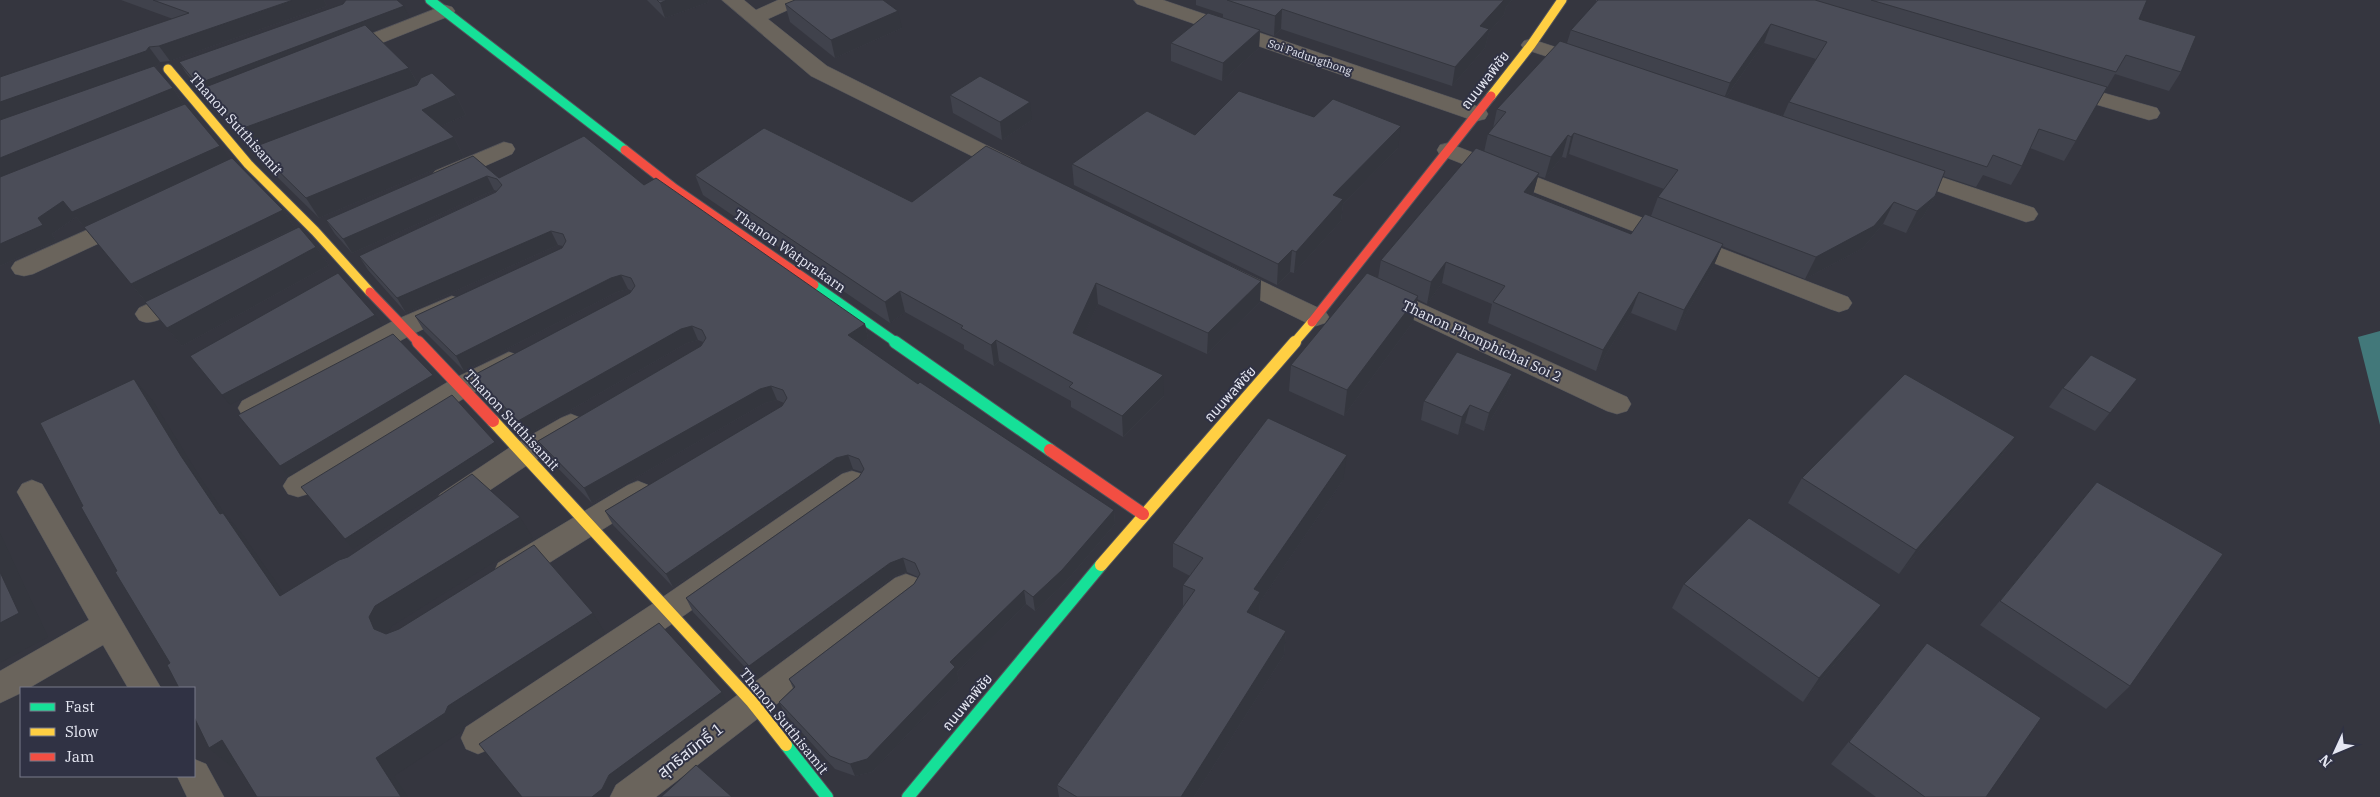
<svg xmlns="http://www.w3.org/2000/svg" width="2380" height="797" font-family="'IBM Plex Serif','Noto Sans Thai',serif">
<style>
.water{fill:#42787a}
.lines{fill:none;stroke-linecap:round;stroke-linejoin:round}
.street-casing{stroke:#52535b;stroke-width:1}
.fast-far1-casing{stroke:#52535b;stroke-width:11}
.fast-casing{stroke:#52535b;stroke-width:14}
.slow-far1-casing{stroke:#52535b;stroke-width:11}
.slow-casing{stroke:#52535b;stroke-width:14}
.jam-far1-casing{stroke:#52535b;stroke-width:11}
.jam-casing{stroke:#52535b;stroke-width:14}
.street{fill:#6a645c;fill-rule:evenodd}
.fast-far1{stroke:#16e098;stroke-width:9}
.fast{stroke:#16e098;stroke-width:12}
.slow-far1{stroke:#ffcf43;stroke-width:9}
.slow{stroke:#ffcf43;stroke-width:12}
.jam-far1{stroke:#f24e42;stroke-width:9}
.jam{stroke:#f24e42;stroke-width:12}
.wall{fill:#40424c;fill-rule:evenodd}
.shaded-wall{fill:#34363e}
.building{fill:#4b4d58;stroke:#34363e}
.labels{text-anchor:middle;stroke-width:4;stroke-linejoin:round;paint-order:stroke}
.far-street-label{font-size:11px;fill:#e5e7f2;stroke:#303244}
.street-label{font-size:14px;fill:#e5e7f2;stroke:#303244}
.near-street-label{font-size:16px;fill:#e5e7f2;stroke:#303244}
</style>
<rect width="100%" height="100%" fill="#35363f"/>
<polygon class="water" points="2380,331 2380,425 2358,337"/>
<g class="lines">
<defs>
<g id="street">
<polygon points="722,0 744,0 756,10 778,0 804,0 801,4 768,19 827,66 1020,162 1024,167 1020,172 1012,174 1004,172 811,76"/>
<polygon points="1134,0 1163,0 1485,109 1488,114 1485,119 1477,121 1469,119 1137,4"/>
<polygon points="445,5 452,7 455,11 452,15 349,56 342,58 335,56 332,52 335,48"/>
<polygon points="1531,39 1592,59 1596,63 1592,67 1585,69 1524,49 1521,45 1524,41"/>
<polygon points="2065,82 2157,108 2160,113 2157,118 2149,120 2057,93 2054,88 2057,83"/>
<polygon points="504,142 512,144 515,149 512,154 451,181 443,183 435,181 431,176 435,171"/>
<polygon points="1448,143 1848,297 1852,303 1848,309 1839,312 1830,309 1440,155 1437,150 1440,145"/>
<polygon points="1905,165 2034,208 2038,214 2034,220 2026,222 1897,177 1893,172 1897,167"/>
<polygon points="125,213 134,215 137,221 134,227 33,274 24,276 15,274 11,268 15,262"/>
<polygon points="1228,265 1325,311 1329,317 1325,323 1316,326 1307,323 1219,280 1215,274 1219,268"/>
<path d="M187 286 196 289 200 295C194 305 163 320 151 322 146 323 143 322 139 320L135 314 139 308Z"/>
<polygon points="1383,286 1627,397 1631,404 1627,411 1617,414 1607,411 1374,301 1370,295 1374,289"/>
<polygon points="452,296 461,299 465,305 461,311 411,335 262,415 252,418 242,415 238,408 242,401 393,321"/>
<polygon points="509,352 518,355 522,362 518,369 471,394 308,494 298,497 288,494 283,486 288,478 451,380"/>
<polygon points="571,414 581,418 585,425 581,432 532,462 460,510 450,514 440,510 435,502 440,494 512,446 561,418"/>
<polygon points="852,471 862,474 867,482 862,490 679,619 490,749 478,754 466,749 461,738 466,727 657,601 842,474"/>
<polygon points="32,480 42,484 161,688 128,688 103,645 29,688 21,688 21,693 0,703 0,671 89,620 17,492 22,484"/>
<polygon points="638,481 648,485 653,493 648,501 520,581 509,585 498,581 494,572 498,563 628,485"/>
<polygon points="906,574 917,578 922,587 917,596 656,797 610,797 616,785 895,578"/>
<polygon points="194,759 206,764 224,797 187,797 177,776 194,776"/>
</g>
<g id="fast-far1">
<polyline points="430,0 625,150"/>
<polyline points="814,285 897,343"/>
</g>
<g id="fast">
<polyline points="895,342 1050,450"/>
<polyline points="786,745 827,797"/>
<polyline points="908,797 1101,565"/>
</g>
<g id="slow-far1">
<polyline points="168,69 248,164 315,231 370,292"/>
<polyline points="1491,96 1531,45 1562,0"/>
<polyline points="1294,343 1312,322"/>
</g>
<g id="slow">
<polyline points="493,421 752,702 786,745"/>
<polyline points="1101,565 1295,342"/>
</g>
<g id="jam-far1">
<polyline points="625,150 675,189 814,285"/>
<polyline points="370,292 419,343"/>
<polyline points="1312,322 1491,96"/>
</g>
<g id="jam">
<polyline points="418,342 493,421"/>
<polyline points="1050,450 1143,514"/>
</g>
</defs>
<use href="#street" class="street-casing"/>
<use href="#fast-far1" class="fast-far1-casing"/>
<use href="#fast" class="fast-casing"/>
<use href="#slow-far1" class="slow-far1-casing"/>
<use href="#slow" class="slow-casing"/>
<use href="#jam-far1" class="jam-far1-casing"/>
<use href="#jam" class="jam-casing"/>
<use href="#street" class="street"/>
<use href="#fast-far1" class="fast-far1"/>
<use href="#fast" class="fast"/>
<use href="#slow-far1" class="slow-far1"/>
<use href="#slow" class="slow"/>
<use href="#jam-far1" class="jam-far1"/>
<use href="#jam" class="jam"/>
</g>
<g class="wall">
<polygon points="121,0 324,0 327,6 170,61 160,62 157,66 155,67 173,88 183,104 127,127 230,159 283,210 295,228 238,257 316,247 329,265 182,346 76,217 52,234 56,241 0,266 0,77 173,19"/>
<polygon points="647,0 708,0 709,2 665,18"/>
<polygon points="1196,0 1512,0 1506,7 1504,15 1489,32 1485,48 1452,86 1281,29 1274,36 1260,31 1259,48 1222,81 1171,61 1171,43 1223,18 1223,14 1196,5"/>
<path d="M1596 0H2147L2139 19 2181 72 2169 91 2115 74 2064 161 2030 148 2022 166 2011 185 1983 175 1976 187 1943 176 1935 196 1923 217 1906 233 1883 224 1863 248 1805 279 1722 246 1714 265 1676 331 1631 313 1596 371 1488 323 1492 304 1442 283 1427 304 1417 299 1413 322 1344 416 1289 391 1291 365 1378 278 1381 260 1484 152 1488 134 1493 128 1497 109 1567 43 1571 30 1596 3ZM1764 43 1816 59 1789 102 1783 116 1726 97ZM1569 154 1664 189 1658 197 1651 216 1631 234 1533 195 1538 176 1545 178 1562 157 1566 158Z"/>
<polygon points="785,4 902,28 835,58 790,22"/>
<polygon points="409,17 371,31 409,68 418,84 456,95 466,115 441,126 454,137 464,157 319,218 267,167 256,151 253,152 217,110 207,94 205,95 186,73 179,62"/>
<polygon points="950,95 1032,120 1002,140 953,113"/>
<polygon points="1195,135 1398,148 1343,204 1341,221 1294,273 1290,272 1277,285 1074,185 1072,164"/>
<polygon points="473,156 499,178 644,185 865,324 868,338 860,344 918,384 1114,510 1115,524 1064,584 1035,611 1026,604 957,672 959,680 872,772 855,776 835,769 785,714 779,702 793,688 789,679 914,584 918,577 907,572 894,576 756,679 693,612 686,598 859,477 862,472 853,469 841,472 673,587 613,525 605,511 782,406 784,403 777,400 765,403 592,503 546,456 538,441 701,346 703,342 698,340 687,343 527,435 483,390 474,375 630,293 632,291 628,289 617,292 464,371 424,331 415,316 562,248 563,246 558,245 406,313 368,270 359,256 497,191 494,190 352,253 335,234 326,220"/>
<polygon points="695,175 912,202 1260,302 1207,354 1098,304 1082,338 1164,396 1123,437 1071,407 1071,401 999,361 994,366 964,349 964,345 905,312 890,323 703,195"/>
<polygon points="1512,374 1507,393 1484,431 1465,423 1458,435 1421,420 1424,401"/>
<polygon points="2137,379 2095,431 2049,407 2063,388"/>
<polygon points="2015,437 1997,462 1899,574 1788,503 1802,478"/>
<polygon points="1343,480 1260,602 1259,616 1257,618 1286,631 1284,655 1194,797 1059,797 1057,785 1183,606 1183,585 1190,576 1173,567 1173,543"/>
<polygon points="2097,482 2130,686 2106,709 1980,625"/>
<polygon points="1684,584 1864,629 1803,702 1672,608"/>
<polygon points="1927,643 1986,797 1876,797 1831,764"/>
</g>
<g class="shaded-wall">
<polygon points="293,0 324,0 327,6 170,61 159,46"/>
<polygon points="667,0 708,0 709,2 665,18 660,3"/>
<polygon points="1502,0 1512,0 1506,7 1504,15 1489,32 1485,48 1452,86 1455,67 1480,26"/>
<polygon points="404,6 409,17 208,94 203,88 207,94 205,95 197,84"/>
<polygon points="1282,9 1281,29 1274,36 1275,16"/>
<polygon points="898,11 902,28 835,58 831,40"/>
<polygon points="1771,24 1764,43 1723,101 1730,83"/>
<polygon points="1260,30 1259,48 1222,81 1223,63"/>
<polygon points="149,47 160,62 157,66 0,122 0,102"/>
<polygon points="409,68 421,90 254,147 256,151 253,152 238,130"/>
<polygon points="173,88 183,104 0,179 0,158"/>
<polygon points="456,95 466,115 432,130 422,110"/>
<polygon points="1030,102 1032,120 1002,140 1000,122"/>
<polygon points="1401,126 1398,148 1343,204 1341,221 1294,273 1296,252 1333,195"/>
<polygon points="1574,133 1569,154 1566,158 1571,137"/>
<polygon points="1568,135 1562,157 1545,178 1551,157"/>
<polygon points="454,137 464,157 319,218 306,198"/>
<polygon points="220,146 231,161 85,228 76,217 52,234 56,241 0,266 0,244 63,201"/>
<polygon points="1539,173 1533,194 1519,213 1524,192"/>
<polygon points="487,176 494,190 352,253 343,239"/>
<polygon points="1935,196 1923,217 1906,233 1917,211"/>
<polygon points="1894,202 1883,224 1863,248 1805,279 1816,257"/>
<polygon points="283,210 295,228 146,302 131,284"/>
<polygon points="551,231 558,245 406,313 397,298"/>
<polygon points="1723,244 1714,265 1676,331 1684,310"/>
<polygon points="316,247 329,265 182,346 167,328"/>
<polygon points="1292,250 1290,272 1277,285 1278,264"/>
<polygon points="1446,262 1442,283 1427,304 1431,282"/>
<polygon points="621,275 628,289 617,292 464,371 456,356 611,278"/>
<polygon points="1261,281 1260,302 1207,354 1208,333"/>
<polygon points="1096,283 1098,304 1075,354 1073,333"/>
<polygon points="900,291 905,312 890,323 885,302"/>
<polygon points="1639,292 1631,313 1596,371 1603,350"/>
<polygon points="1418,296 1413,322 1344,416 1347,390"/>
<polygon points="375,315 382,325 230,405 222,395"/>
<polygon points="865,324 868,338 852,350 848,335"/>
<polygon points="692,326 698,340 687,343 527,435 518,421 681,329"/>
<polygon points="996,340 999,361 994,366 991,345"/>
<polygon points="1512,374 1507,393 1484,431 1489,413"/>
<polygon points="433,375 439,385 288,476 280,466"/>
<polygon points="1163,375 1164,396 1123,437 1122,416"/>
<polygon points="134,379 153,401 200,477 225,514 242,534 300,616 280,596 220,514 181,456"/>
<polygon points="771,386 777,400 765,403 592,503 584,488 760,389"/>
<polygon points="1470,405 1465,423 1458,435 1462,417"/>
<polygon points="2015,437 1997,462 1899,574 1916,550"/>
<polygon points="495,442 501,451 353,549 345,539"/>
<polygon points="848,455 853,469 841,472 673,587 666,574 836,458"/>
<polygon points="1347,455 1343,480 1260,602 1259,616 1245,636 1247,612 1254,589"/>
<polygon points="1114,510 1115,524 1064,584 1035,611 1033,597"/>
<polygon points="520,517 533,538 392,626 386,637 374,629 369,617 375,606"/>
<polygon points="0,533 48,637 0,663"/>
<polygon points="903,558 907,572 894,576 756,679 749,666 890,563"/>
<polygon points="1024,590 1026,604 957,672 959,680 872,772 855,776 850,764 950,662"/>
<polygon points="1881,605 1864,629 1803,702 1819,678"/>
<polygon points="593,613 605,633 465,725 461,732 394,776 408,797 401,797 376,758 448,706"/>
<polygon points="1286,631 1284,655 1194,797 1181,797"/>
<polygon points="722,692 726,701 615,784 608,797 592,797 609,775"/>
<polygon points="222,740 244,759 232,767 209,748"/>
</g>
<g class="building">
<polygon points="153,0 293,0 159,46 149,47 146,51 0,102 0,77 189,13"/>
<polygon points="346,0 397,0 404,6 197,84 179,62 343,4"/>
<polygon points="657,0 667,0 660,3"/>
<polygon points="795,0 883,0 898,11 831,40 785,4"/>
<polygon points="1227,0 1504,0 1480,26 1489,29 1455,67 1282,9 1275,16"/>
<polygon points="1598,0 1815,0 2107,87 2076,141 2039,129 2022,166 1993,155 1987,167 1789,102 1827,42 1771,24 1730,83 1571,30"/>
<polygon points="1871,0 2147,0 2139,19 2196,36 2181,72 2126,55 2116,72"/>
<polygon points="1208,13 1260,30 1223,63 1171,43"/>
<polygon points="365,25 409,68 238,130 203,88"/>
<polygon points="1560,41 1945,171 1935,196 1917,211 1894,202 1874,226 1816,257 1658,197 1678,170 1574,133 1571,137 1568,135 1551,157 1488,134 1506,112 1497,109"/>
<polygon points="154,66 173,88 0,158 0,120"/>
<polygon points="432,73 456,95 422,110 454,137 306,198 254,147 417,85 421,78"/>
<polygon points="980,76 1030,102 1000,122 950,95"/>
<polygon points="1239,91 1314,117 1333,99 1401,126 1333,195 1343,199 1296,252 1292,250 1278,264 1072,164 1147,111 1195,135"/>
<polygon points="185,104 220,146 72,212 63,201 38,218 43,225 0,244 0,177"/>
<polygon points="764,128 912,202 986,146 1261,281 1208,333 1096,283 1073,333 1163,375 1122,416 1069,387 1073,383 996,340 991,345 961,328 963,326 900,291 885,302 695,175"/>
<polygon points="584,136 644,185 656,178 865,324 848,335 918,384 920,382 1114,510 1062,570 1033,597 1024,590 950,662 955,667 867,759 850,764 830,756 779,702 795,687 789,679 914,584 920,574 915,563 903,558 890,563 749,666 686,598 859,477 864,469 859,459 848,455 836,458 666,574 605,511 782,406 787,398 783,390 771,386 760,389 584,488 538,441 701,346 706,338 702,330 692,326 681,329 518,421 474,375 630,293 635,286 631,278 621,275 611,278 456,356 415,316 562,248 566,241 563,234 551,231 397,298 359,256 496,192 502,185 497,179 487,176 343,239 326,220 473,156 499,178"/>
<polygon points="1476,148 1539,173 1524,192 1631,234 1645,214 1723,244 1684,310 1639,292 1603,350 1493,302 1505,286 1446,262 1431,282 1381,260"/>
<polygon points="232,158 283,210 131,284 84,227"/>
<polygon points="299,227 316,247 167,328 145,302"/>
<polygon points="338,273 375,315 222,395 190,356"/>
<polygon points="1367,273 1418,296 1347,390 1291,365"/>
<polygon points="393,334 433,375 280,466 238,415"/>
<polygon points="1457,352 1512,374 1489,413 1470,405 1462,417 1424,401"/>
<polygon points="2091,355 2137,379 2110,413 2063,388"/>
<polygon points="1905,374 2015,437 1916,550 1802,478"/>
<polygon points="134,379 181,456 220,514 223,513 280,596 339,560 348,557 472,474 520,517 375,606 369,617 374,629 386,634 399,629 534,545 593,613 448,706 445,713 376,758 401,797 257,797 222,740 209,748 194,717 194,688 179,688 167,665 170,663 115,572 117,571 81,507 83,506 40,423"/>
<polygon points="452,395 495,442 345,539 301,487"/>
<polygon points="1268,418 1347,455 1254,589 1260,592 1247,612 1286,631 1181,797 1077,797 1057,785 1195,590 1183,585 1203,558 1173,543"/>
<polygon points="2097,482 2223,554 2130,686 2000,601"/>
<polygon points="1749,518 1881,605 1819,678 1684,584"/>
<polygon points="0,572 19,613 0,623"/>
<polygon points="659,623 722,692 609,775 602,789 592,797 522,797 479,744"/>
<polygon points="1927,643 2041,718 1986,797 1925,797 1849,742"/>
<polygon points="696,765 732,797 661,797"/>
</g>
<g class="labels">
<g class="far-street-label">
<text transform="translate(1310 57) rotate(19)" y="4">Soi Padungthong</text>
</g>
<g class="street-label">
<text transform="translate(1485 80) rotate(-52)" y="5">ถนนพลพิชัย</text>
<text transform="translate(236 124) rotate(48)" y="5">Thanon Sutthisamit</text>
<text transform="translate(790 251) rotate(35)" y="5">Thanon Watprakarn</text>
<text transform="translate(1482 341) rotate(25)" y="5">Thanon Phonphichai Soi 2</text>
<text transform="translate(1230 394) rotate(-48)" y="5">ถนนพลพิชัย</text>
<text transform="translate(512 420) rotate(47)" y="5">Thanon Sutthisamit</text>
<text transform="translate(967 702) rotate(-50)" y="5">ถนนพลพิชัย</text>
<text transform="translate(784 721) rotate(51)" y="5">Thanon Sutthisamit</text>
</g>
<g class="near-street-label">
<text transform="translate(690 750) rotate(-38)" y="6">สุทธิสมิทธิ์ 1</text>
</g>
</g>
<rect x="20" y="687" width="175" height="90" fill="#303244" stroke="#787a8a"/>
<rect x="30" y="703" width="25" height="8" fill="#16e098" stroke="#787a8a"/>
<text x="65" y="712" font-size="15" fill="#e5e7f2">Fast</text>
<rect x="30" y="728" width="25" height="8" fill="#ffcf43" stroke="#787a8a"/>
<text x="65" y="737" font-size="15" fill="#e5e7f2">Slow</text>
<rect x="30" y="753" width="25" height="8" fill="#f24e42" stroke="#787a8a"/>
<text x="65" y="762" font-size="15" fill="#e5e7f2">Jam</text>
<g transform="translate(2335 752) rotate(226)" stroke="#303244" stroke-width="4" paint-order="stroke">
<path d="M0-4L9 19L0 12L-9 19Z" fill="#e5e7f2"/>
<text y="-8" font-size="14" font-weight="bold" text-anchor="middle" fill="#e5e7f2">N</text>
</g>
</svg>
